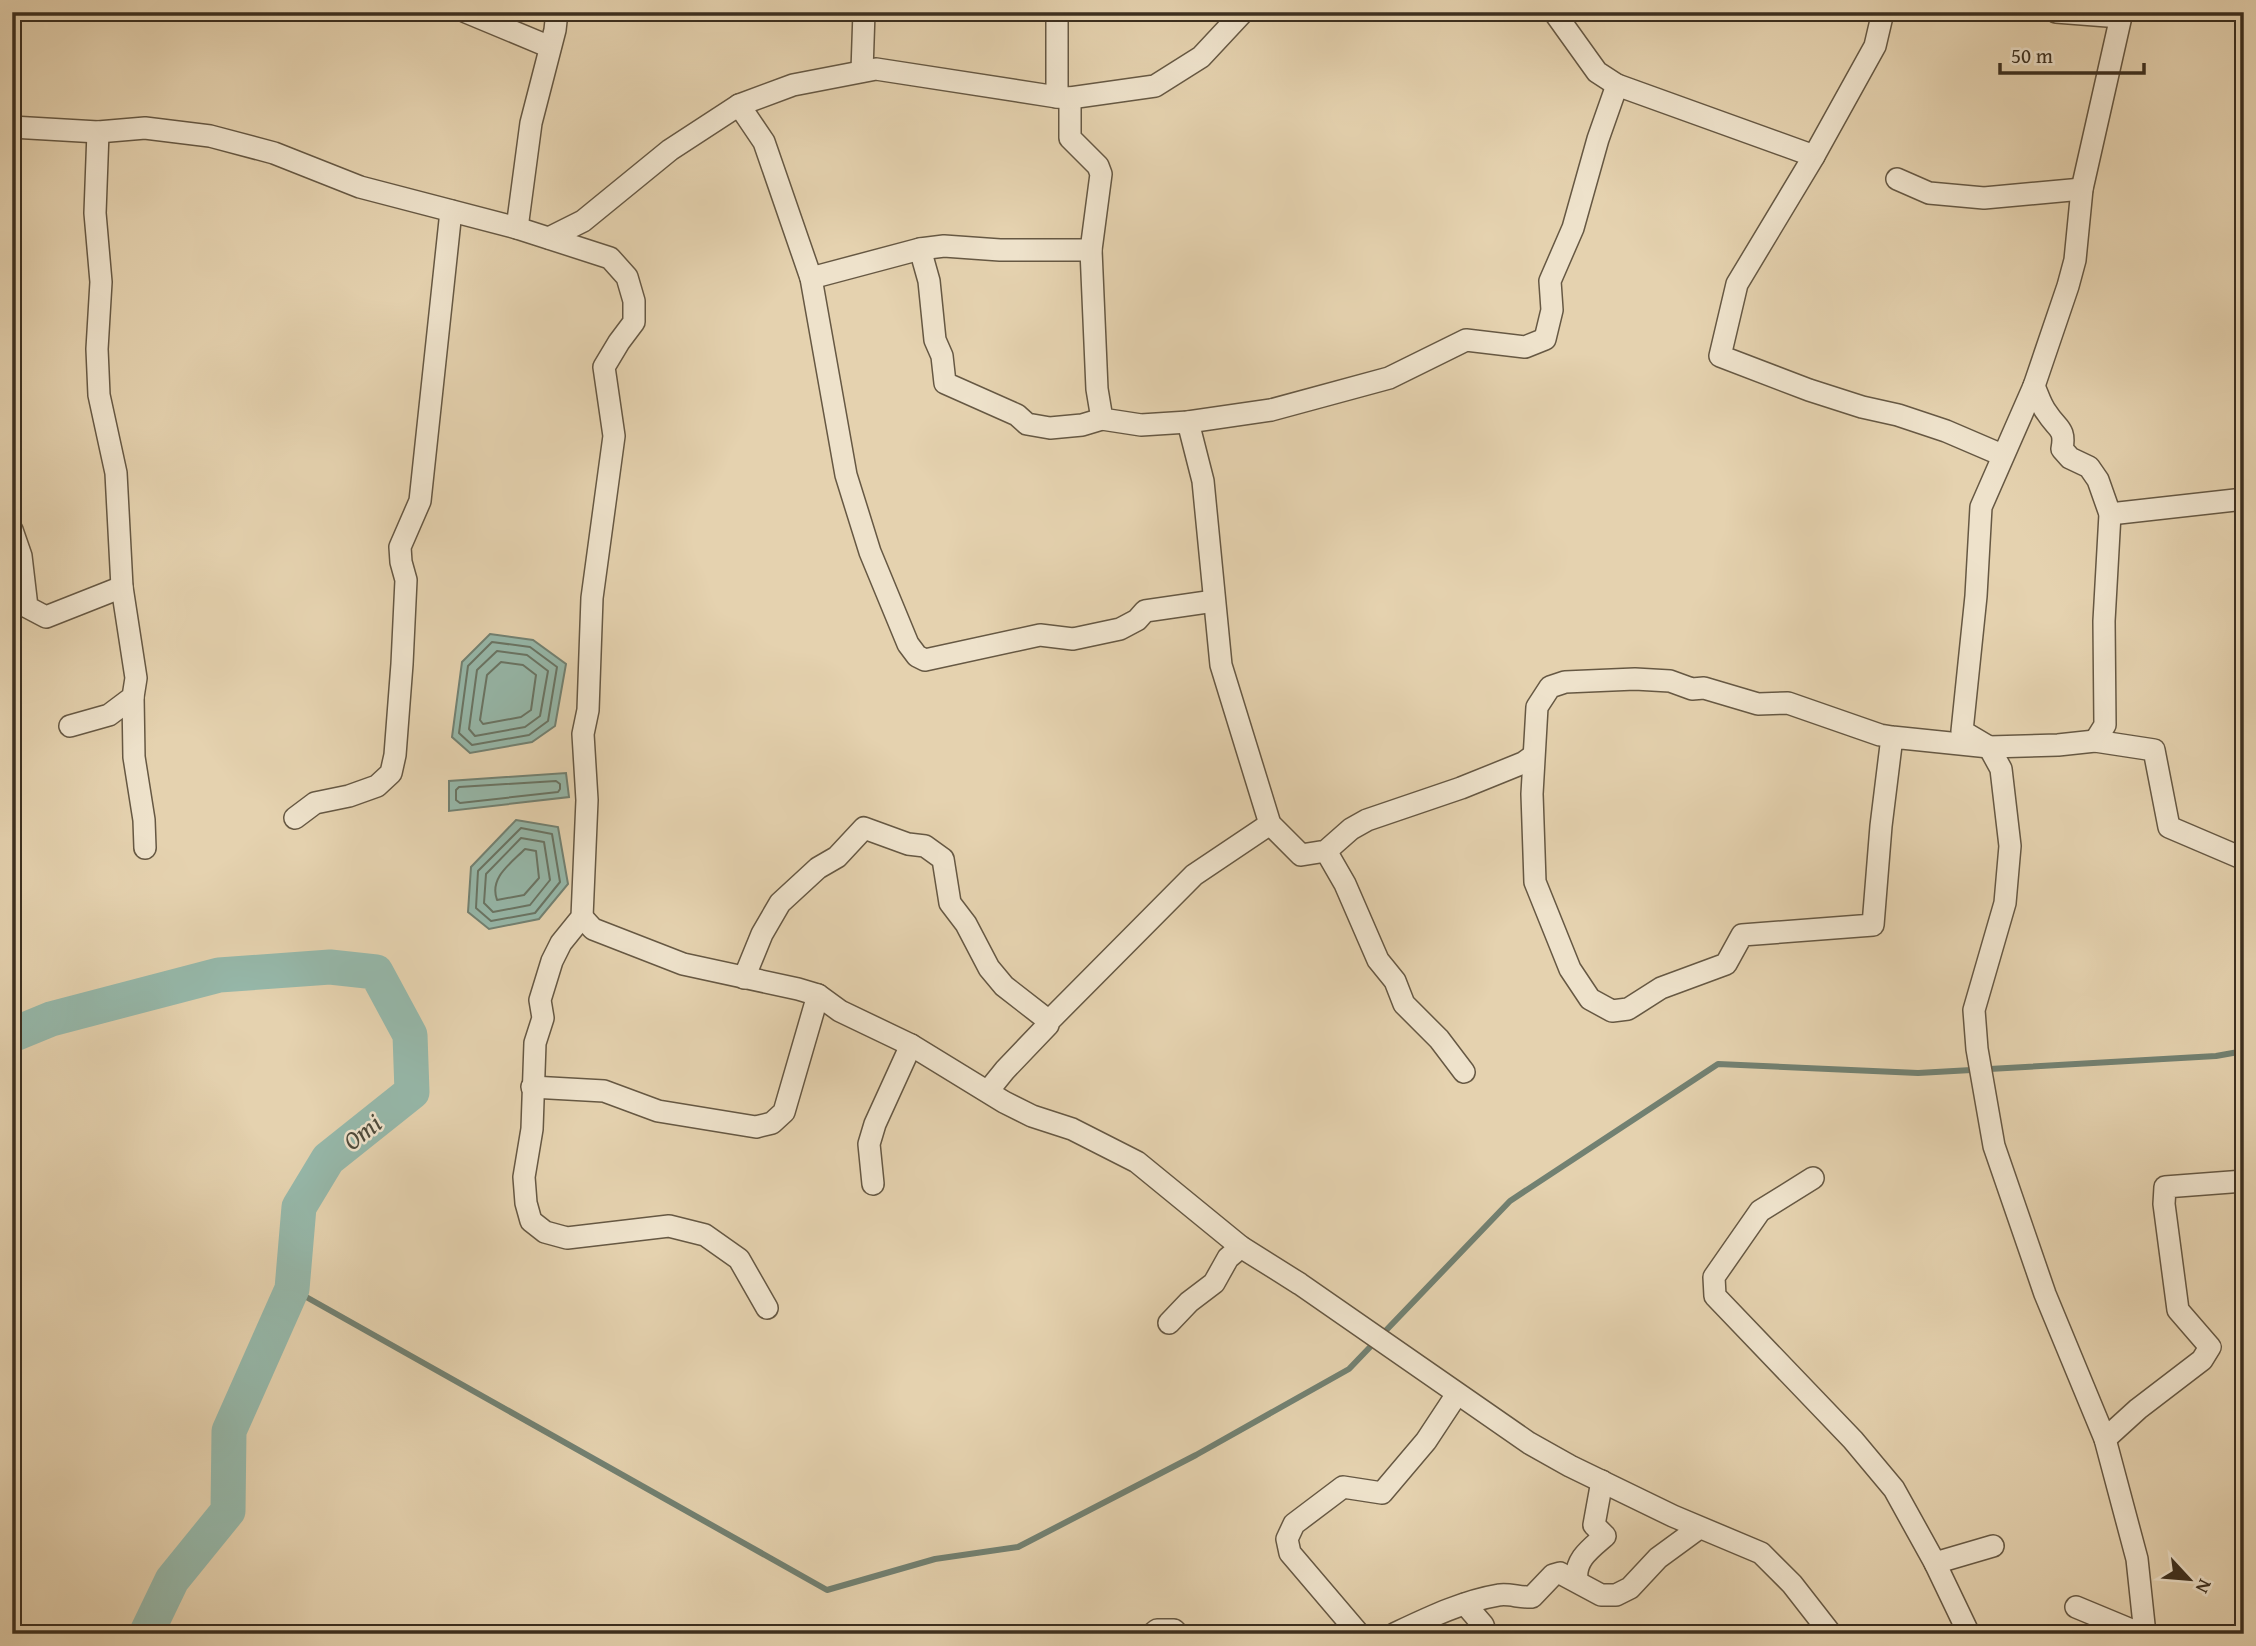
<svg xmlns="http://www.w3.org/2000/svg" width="2256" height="1646" font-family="'Gentium Book Plus',serif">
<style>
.water{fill:#96b8aa;stroke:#728172;stroke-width:2}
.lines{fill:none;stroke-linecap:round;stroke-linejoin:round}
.shore{stroke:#697464;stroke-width:2}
.stream{stroke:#728172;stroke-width:6}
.river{stroke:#96b8aa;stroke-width:35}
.street-casing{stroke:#665843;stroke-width:24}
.street{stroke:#eee2cb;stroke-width:21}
.labels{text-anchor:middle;stroke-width:5;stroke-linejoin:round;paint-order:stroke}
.water-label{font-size:26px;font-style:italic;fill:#4e4a3b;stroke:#eee2cb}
</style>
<rect width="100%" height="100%" fill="#e5d2af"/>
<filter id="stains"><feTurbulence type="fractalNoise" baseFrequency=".00286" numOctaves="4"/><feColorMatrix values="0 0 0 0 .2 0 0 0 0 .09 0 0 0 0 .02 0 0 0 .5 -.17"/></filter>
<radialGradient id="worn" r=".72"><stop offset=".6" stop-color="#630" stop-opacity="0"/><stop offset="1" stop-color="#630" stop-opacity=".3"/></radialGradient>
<g class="water">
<polygon points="490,634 533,640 566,664 555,726 532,742 470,753 452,737 462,662"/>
<polygon points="566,773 569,797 449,811 449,781"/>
<polygon points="516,820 558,827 568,884 539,919 489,929 468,912 471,867"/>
</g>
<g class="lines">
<g class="shore">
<polygon points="492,642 530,647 557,667 548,721 529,735 472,745 459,733 468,666"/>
<polygon points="497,651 527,655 548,671 540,716 525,727 475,736 469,729 477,670"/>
<polygon points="501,662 523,665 536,675 531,710 521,717 483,724 480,720 487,675"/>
<polygon points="556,781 560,784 560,789 558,792 460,803 456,800 456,790 459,787"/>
<polygon points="521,828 552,834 560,882 535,913 491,921 476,908 478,871"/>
<polygon points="521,838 544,842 550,880 530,905 493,912 484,903 486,874"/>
<path d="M525 849 536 851 539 878 524 895 497 900C489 878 510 864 525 849Z"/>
</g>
<polyline class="stream" points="292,1289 827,1590 935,1559 1018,1547 1196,1455 1349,1369 1510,1201 1718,1064 1918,1073 2216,1056 2244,1051"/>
<polyline class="river" points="12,1035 51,1019 219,975 330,967 376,972 410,1035 412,1092 328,1159 299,1207 292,1289 229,1431 228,1511 172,1580 146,1634"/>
<defs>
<g id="street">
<polyline points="466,12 550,47"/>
<polyline points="1554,12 1597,72 1617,85 1814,156"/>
<polyline points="1883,12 1875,46 1814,156 1737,284 1720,356 1809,390 1862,407 1898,415 1946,431 2002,455"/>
<polyline points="2056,12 2120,17"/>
<polyline points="2122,12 2082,189 2075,260 2068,286 2034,386 1981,507 1976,596 1962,731 1989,747 2001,769 2010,846 2005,903 1974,1010 1977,1049 1994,1146 2045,1294 2105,1439 2137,1559 2145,1634"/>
<polyline points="862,71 864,12"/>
<polyline points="1057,97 1057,12"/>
<polyline points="1070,98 1070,138 1098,166 1101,174 1091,250 1097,389 1102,419 1141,425 1188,422 1271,410 1389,378 1466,340 1525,347 1545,339 1552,310 1550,281 1573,228 1598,139 1617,85"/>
<polyline points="739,105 764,142 811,278 846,475 870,552 908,644 917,656 925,660 1040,635 1073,639 1120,629 1137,620 1145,611 1214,601"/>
<polyline points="12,127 98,132 145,128 210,136 274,153 360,187 517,228 610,258 627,277 634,301 634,322 619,342 604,367 614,436 592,598 588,710 583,734 587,800 582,917 561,943 552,961 540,1000 543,1018 535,1043 532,1129 524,1177 526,1203 531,1221 545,1232 567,1238 669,1226 705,1235 739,1259 767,1308"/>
<polyline points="1897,179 1929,193 1984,198 2082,189"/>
<polyline points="517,228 531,123 555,30 557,12"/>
<polyline points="549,238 583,221 670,150 739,105 793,85 876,69 1057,97 1070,98 1155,86 1201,57 1243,12"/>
<polyline points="920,249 929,281 935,340 942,356 945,383 1017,415 1027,424 1050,428 1082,425 1102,419"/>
<polyline points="811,278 920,249 944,246 1000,250 1091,250"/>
<path d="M2034 386C2038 395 2041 406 2047 413 2057 429 2066 428 2062 449L2070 458 2089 467 2098 480 2110 514 2104 621 2105 725 2095 741"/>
<polyline points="1188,422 1203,481 1221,665 1270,824 1301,855 1326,851 1351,829 1367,820 1461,788 1523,763 1533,756"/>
<polyline points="2110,514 2244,499"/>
<polyline points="12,530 21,556 27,607 46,617 122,587"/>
<polyline points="133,697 134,757 144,820 145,848"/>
<polyline points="70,726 109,715 133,697 136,678 122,587 116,473 99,395 97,349 101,282 95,213 98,132"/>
<polyline points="1892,737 1881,826 1873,925 1742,935 1726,964 1661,988 1628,1009 1612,1011 1590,999 1570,969 1535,882 1532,794 1537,707 1550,687 1565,682 1635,679 1670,681 1692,689 1704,688 1758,704 1788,703 1880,735 1892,737 1989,747 2058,745 2095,741 2154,750 2169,827 2244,859"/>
<polyline points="295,818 315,803 349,796 377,786 391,773 395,755 402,664 406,580 401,562 400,547 420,501 451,211"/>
<polyline points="1326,851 1345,884 1378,960 1395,981 1404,1004 1439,1039 1464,1072"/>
<polyline points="582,917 593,929 683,964 798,989 818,995 840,1011 911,1045 1004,1102 1032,1116 1072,1129 1137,1162 1241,1247 1300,1284 1529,1443 1570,1466 1673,1516 1761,1553 1792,1584 1831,1634"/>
<polyline points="744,978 762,934 780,903 818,868 837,857 864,828 908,844 925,846 943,859 950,903 966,924 989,968 1004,986 1049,1021"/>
<polyline points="532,1087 604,1091 658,1111 756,1127 772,1123 784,1112 818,995"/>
<polyline points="988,1091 1005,1070 1048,1025 1049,1021 1194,875 1270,824"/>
<polyline points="1813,1178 1760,1211 1714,1277 1715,1296 1853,1440 1894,1489 1935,1563 1969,1634"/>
<polyline points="873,1184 869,1144 875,1124 911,1045"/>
<polyline points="1169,1323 1189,1302 1214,1283 1228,1258 1241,1247"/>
<polyline points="2105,1439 2138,1409 2202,1360 2210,1347 2178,1310 2164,1204 2165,1187 2244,1181"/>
<polyline points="1935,1563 1993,1546"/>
<path d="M1577 1581C1574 1560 1590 1549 1605 1536L1594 1525 1602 1481"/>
<polyline points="1465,1604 1483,1625 1486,1634"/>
<polyline points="2076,1607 2141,1634"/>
<polyline points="1152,1634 1157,1630 1174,1630 1178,1634"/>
<polyline points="1359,1634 1290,1553 1287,1539 1294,1524 1343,1487 1382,1493 1426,1441 1457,1394"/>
<path d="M1394 1634C1428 1618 1463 1601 1499 1595 1508 1593 1521 1598 1532 1597L1553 1575 1560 1573 1601 1595H1616L1630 1588 1658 1558 1699 1528"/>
</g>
</defs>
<use href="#street" class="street-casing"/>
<use href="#street" class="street"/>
</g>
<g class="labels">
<g class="water-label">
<text transform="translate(362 1132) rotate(-38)" y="9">Omi</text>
</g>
</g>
<rect width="2256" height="1646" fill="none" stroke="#e5d2af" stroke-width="42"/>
<rect x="14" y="14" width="2228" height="1618" fill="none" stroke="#3c2f1f" stroke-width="3.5"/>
<rect x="21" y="21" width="2214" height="1604" fill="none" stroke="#3c2f1f" stroke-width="2"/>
<g transform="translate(2189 1579) rotate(116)" stroke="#eee2cb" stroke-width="5" paint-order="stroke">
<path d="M0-5L12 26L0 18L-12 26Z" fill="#3c2f1f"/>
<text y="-10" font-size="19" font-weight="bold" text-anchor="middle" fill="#3c2f1f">N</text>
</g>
<path d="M2000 63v10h144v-10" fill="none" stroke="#3c2f1f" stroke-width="3.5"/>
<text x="2011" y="63" font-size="21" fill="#3c2f1f" stroke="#eee2cb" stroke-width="5" paint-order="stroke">50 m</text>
<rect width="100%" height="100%" filter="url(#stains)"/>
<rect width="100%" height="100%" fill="url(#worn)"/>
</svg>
